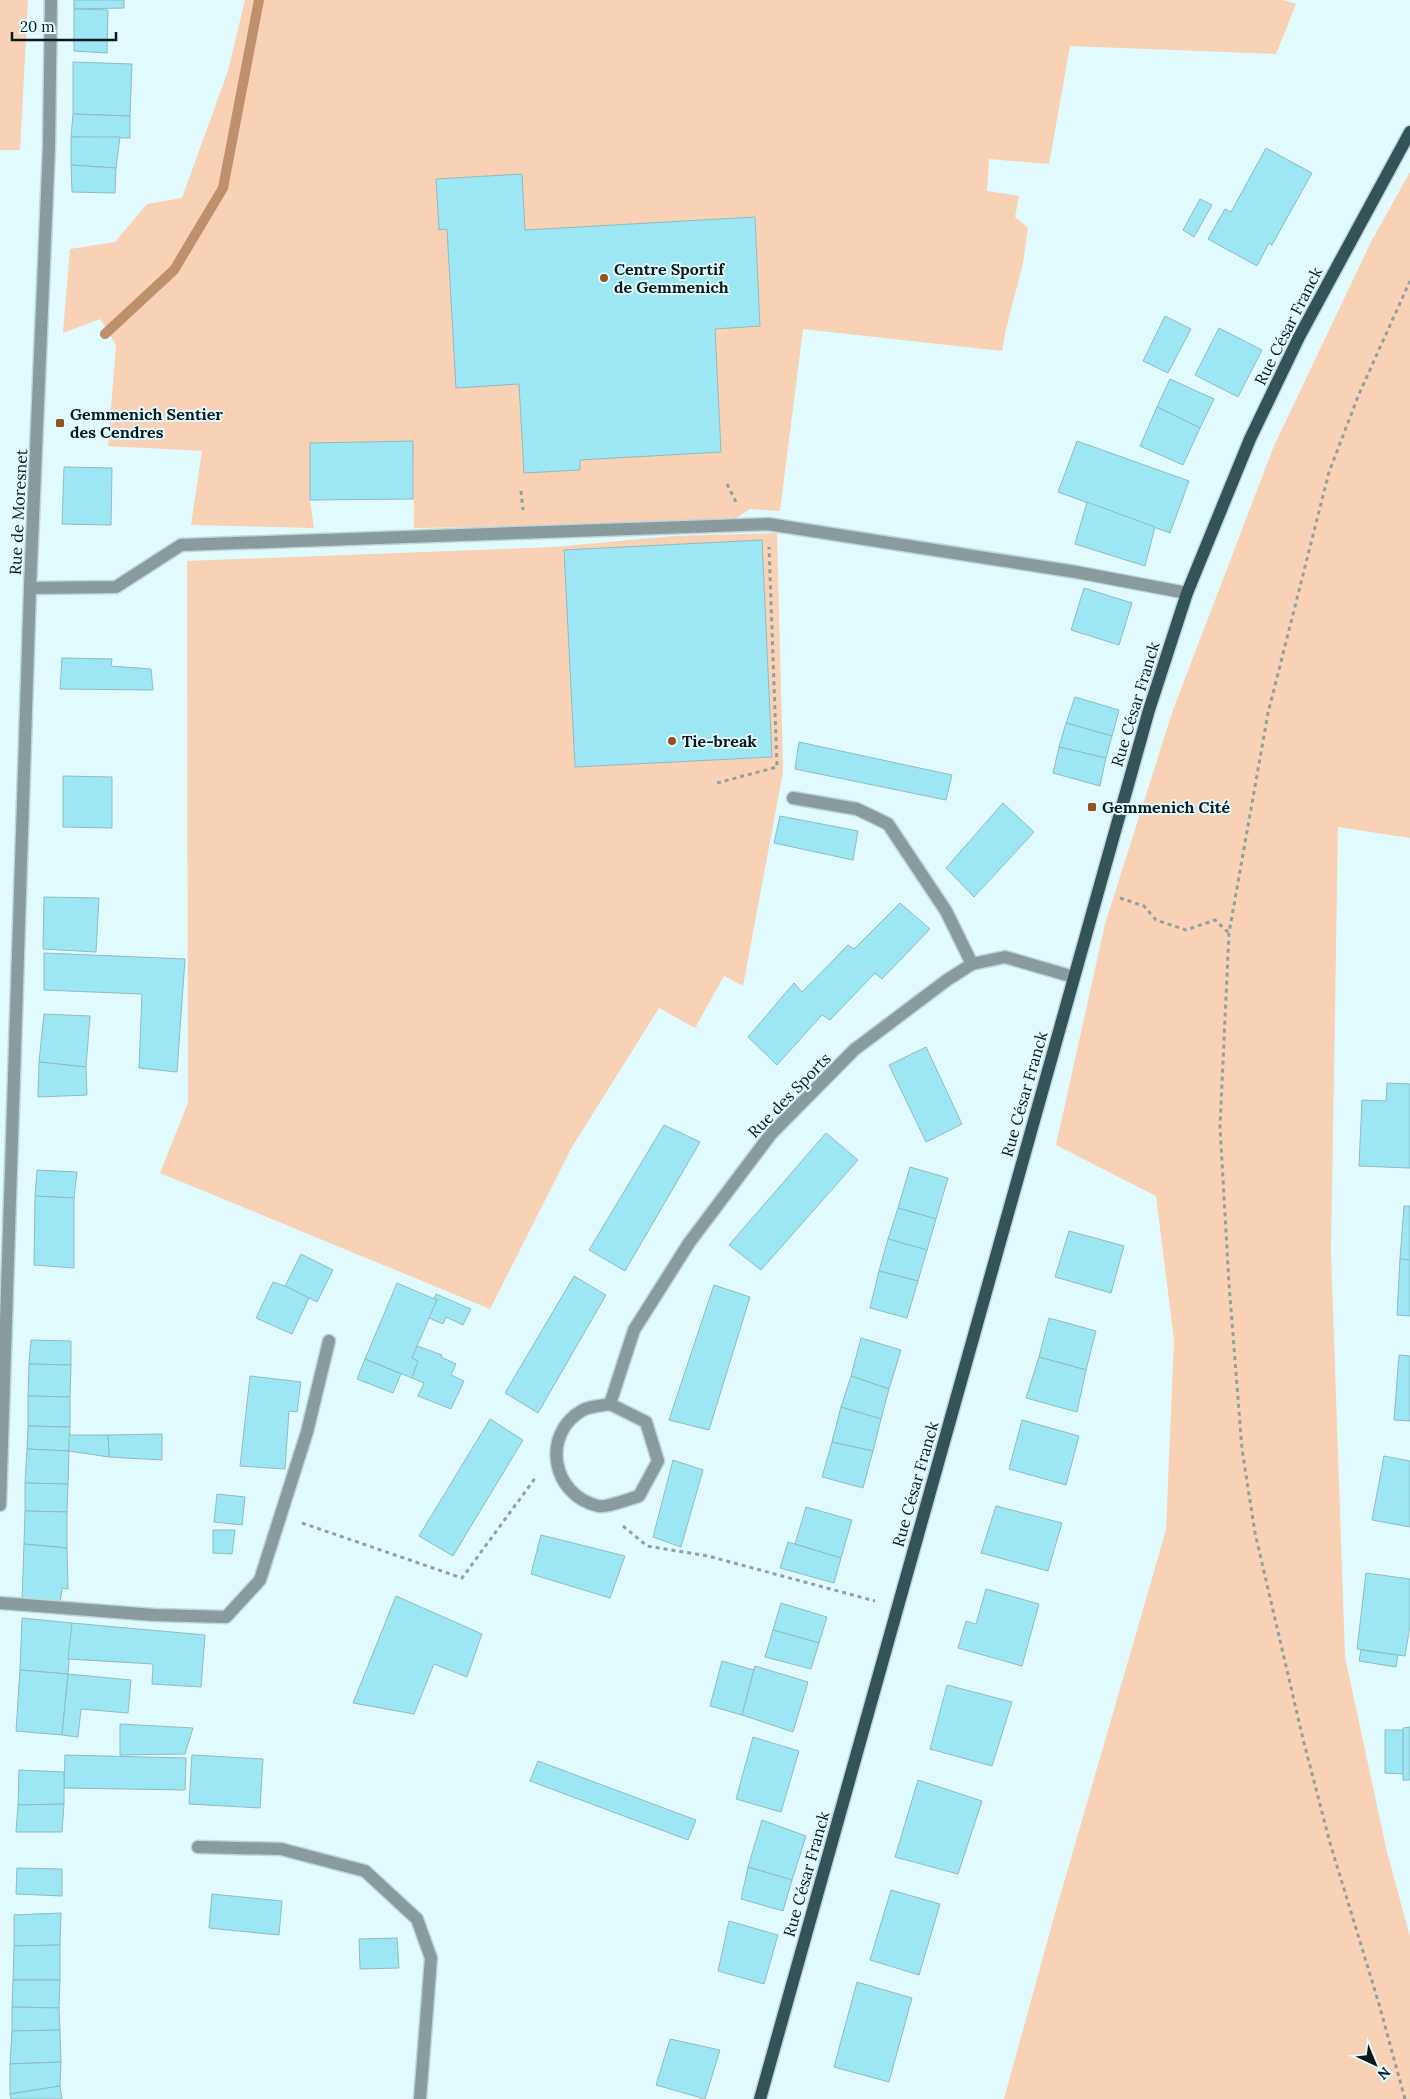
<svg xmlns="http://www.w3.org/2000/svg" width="1410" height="2099" font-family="Lora,serif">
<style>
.green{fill:#f9d1b4}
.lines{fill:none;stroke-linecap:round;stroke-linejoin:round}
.stream{stroke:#bf906c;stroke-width:10}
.building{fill:#9ce7f3;stroke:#91bbc2}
.minor-casing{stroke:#bed6da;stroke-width:15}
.major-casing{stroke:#bed6da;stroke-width:15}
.path{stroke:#8ca2a5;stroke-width:3;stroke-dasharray:4 4;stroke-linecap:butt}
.minor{stroke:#8a9b9e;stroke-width:12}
.major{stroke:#335358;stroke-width:12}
.poi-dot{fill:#92541a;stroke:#e1fafe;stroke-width:2}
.labels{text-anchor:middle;stroke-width:4;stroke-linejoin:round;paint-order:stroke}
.poi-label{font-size:16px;font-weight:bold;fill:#091a1c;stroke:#e1fafe;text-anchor:start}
.street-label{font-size:16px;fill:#091a1c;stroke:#e1fafe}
</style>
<rect width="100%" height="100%" fill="#e1fafe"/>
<g class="green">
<polygon points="0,0 28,0 20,150 0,150"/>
<polygon points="245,0 1283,0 1296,4 1276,54 1070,46 1049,164 989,159 987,191 1019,196 1015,217 1028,228 1023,263 1006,329 1002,351 803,329 780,511 750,509 736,518 602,525 414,528 413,457 310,443 310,500 314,528 191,525 202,451 108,446 116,345 100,319 63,333 70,249 115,242 147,204 182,198 228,71"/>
<polygon points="1410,172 1410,838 1338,827 1331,1252 1345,1657 1387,1852 1410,1937 1410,2099 1004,2099 1054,1917 1166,1530 1174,1340 1156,1196 1056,1145 1105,924 1173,710 1274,446 1371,242"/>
<polygon points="777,533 783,772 743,986 724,976 695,1028 659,1008 572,1147 490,1309 160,1173 188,1103 187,561 554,547 674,536"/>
</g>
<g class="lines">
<polyline class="stream" points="105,334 174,270 223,188 259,0"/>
</g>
<g class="building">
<polygon points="74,0 124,0 124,8 74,9"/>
<polygon points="74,9 108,10 107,53 74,51"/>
<polygon points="73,62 132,64 130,116 73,114"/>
<polygon points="73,114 130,116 130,138 71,137"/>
<polygon points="71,137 120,137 116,168 71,165"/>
<polygon points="1266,148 1312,173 1272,245 1269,243 1257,266 1208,239 1225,209 1231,212"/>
<polygon points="71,165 116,168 115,193 72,192"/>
<polygon points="522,174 525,230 755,217 760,326 715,329 721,452 580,460 580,470 524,473 519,384 456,388 447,229 439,230 436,179"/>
<polygon points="1200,199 1212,205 1194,237 1183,230"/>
<polygon points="1165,316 1191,329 1168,373 1143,361"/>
<polygon points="1219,328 1262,350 1238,397 1195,375"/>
<polygon points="1170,379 1214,399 1200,428 1157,407"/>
<polygon points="1157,407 1200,428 1183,465 1140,446"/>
<polygon points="413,441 413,499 310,500 310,443"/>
<polygon points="1077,441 1189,481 1170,533 1058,492"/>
<polygon points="64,467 112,468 111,525 62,524"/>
<polygon points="1087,502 1155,527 1145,566 1075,544"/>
<polygon points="762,540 772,757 575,767 564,550"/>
<polygon points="1084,588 1132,603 1119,645 1071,630"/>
<polygon points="62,658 112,659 111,666 151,669 153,690 60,689"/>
<polygon points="1075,697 1119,710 1112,736 1066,723"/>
<polygon points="1066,723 1112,736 1106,758 1059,747"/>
<polygon points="799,742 952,775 946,800 795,769"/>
<polygon points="1059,747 1106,758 1100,786 1053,773"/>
<polygon points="63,776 112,777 112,828 63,827"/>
<polygon points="1003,803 1034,832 974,897 946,868"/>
<polygon points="780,816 858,831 853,860 774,843"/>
<polygon points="44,897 99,898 96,952 43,949"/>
<polygon points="900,903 930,929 882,979 875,973 830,1020 822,1015 777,1065 748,1037 794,983 802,992 848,945 854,949"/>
<polygon points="44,953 185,959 177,1072 139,1068 142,994 44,990"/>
<polygon points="44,1014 90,1016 86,1067 39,1062"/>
<polygon points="926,1047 962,1124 926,1142 889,1065"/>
<polygon points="39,1062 86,1067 87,1095 38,1097"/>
<polygon points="1387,1083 1410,1084 1410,1168 1359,1166 1362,1100 1386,1101"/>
<polygon points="664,1125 700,1142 625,1271 589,1250"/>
<polygon points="826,1133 858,1160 761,1270 729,1245"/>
<polygon points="910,1167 948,1178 936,1219 898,1208"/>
<polygon points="37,1170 77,1172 74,1198 35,1196"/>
<polygon points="35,1196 74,1198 74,1268 34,1265"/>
<polygon points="1404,1206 1410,1206 1410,1260 1400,1259"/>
<polygon points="898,1208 936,1219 927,1250 888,1239"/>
<polygon points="1069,1231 1124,1246 1111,1293 1055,1277"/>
<polygon points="888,1239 927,1250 918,1281 879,1271"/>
<polygon points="301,1254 333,1270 317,1302 285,1286"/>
<polygon points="1400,1259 1410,1260 1410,1316 1397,1315"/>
<polygon points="879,1271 918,1281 907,1318 870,1308"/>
<polygon points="574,1276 606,1295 538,1413 505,1393"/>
<polygon points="273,1282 285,1286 309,1298 292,1334 256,1318"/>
<polygon points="397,1283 437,1300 412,1358 418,1361 412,1378 365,1359"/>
<polygon points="714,1285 750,1297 709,1430 669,1420"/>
<polygon points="436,1294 471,1309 463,1325 446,1317 443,1324 429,1318 437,1300 434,1299"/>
<polygon points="1049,1318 1096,1331 1086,1370 1039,1357"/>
<polygon points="861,1338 901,1350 889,1389 851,1376"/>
<polygon points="31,1340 71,1341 71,1365 29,1364"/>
<polygon points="417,1346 442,1355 441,1357 456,1364 451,1375 464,1381 451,1409 418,1396 424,1383 412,1378 418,1361 412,1358"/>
<polygon points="1399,1355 1410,1356 1410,1421 1394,1420"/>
<polygon points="1039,1357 1086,1370 1077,1412 1026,1398"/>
<polygon points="365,1359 401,1374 393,1393 357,1379"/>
<polygon points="29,1364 71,1365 70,1397 28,1396"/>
<polygon points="250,1376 301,1382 297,1412 289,1411 285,1469 240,1466"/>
<polygon points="851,1376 889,1389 881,1419 841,1407"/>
<polygon points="28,1396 70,1397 70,1427 28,1426"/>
<polygon points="841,1407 881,1419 873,1451 832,1442"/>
<polygon points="490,1419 523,1440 453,1556 419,1536"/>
<polygon points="1022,1420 1079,1436 1066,1485 1009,1469"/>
<polygon points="28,1426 70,1427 69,1451 27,1449"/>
<polygon points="162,1434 162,1460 109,1457 108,1435"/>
<polygon points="69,1435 108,1435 109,1457 69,1451"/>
<polygon points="832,1442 873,1451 863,1488 822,1477"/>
<polygon points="27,1449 69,1451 68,1484 25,1483"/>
<polygon points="1384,1456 1410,1461 1410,1527 1372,1520"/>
<polygon points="673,1460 703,1470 681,1547 653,1537"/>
<polygon points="25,1483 68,1484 67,1512 25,1511"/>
<polygon points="217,1494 245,1497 242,1525 214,1522"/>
<polygon points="996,1506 1062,1523 1048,1571 981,1553"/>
<polygon points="806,1507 852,1520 841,1558 795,1544"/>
<polygon points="25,1511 67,1512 67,1548 24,1544"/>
<polygon points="213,1530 235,1530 232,1554 213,1553"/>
<polygon points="541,1535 625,1556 610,1598 531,1574"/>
<polygon points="788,1542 841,1558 834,1583 780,1568"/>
<polygon points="24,1544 67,1548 68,1589 62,1588 60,1603 22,1601"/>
<polygon points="1366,1573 1410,1579 1410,1625 1405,1656 1357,1649"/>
<polygon points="986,1589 1039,1604 1022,1666 958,1648 966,1621 976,1624"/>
<polygon points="396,1596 482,1634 467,1677 434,1664 414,1714 353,1703"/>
<polygon points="781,1603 827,1617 819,1643 773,1630"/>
<polygon points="22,1618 72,1623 68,1674 20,1670"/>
<polygon points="72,1623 205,1635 201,1687 152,1684 153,1664 68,1659"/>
<polygon points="773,1630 819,1643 811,1669 765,1657"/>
<polygon points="1361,1650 1398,1655 1396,1667 1359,1661"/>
<polygon points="722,1661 754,1670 742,1715 710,1706"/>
<polygon points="755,1666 808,1682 793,1732 742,1715"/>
<polygon points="20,1670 68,1674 62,1735 16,1731"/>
<polygon points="68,1674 131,1680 128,1713 81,1709 78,1737 62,1735"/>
<polygon points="947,1685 1012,1702 992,1766 930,1749"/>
<polygon points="120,1724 193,1728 185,1754 120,1755"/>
<polygon points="1410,1727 1410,1780 1403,1780 1403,1728"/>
<polygon points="1385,1730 1403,1730 1403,1774 1385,1773"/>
<polygon points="753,1737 799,1751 781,1812 736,1799"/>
<polygon points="65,1755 186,1758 185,1790 64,1788"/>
<polygon points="192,1755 263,1759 260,1808 189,1804"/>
<polygon points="538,1761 696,1820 688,1840 530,1781"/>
<polygon points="19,1770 64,1772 64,1804 18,1805"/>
<polygon points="918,1780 982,1801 958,1874 895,1857"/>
<polygon points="64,1804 62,1832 16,1832 18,1805"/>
<polygon points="762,1820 806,1836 792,1880 748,1867"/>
<polygon points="748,1867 792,1880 783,1911 741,1899"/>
<polygon points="17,1868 62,1869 62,1896 16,1894"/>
<polygon points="891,1890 940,1904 919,1975 870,1960"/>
<polygon points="212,1894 282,1901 279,1935 209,1928"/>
<polygon points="61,1913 60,1945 14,1946 14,1915"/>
<polygon points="729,1921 778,1935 764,1984 718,1971"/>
<polygon points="397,1938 399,1968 360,1969 359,1939"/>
<polygon points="60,1945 60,1980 13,1980 14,1946"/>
<polygon points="13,1980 60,1980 59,2008 12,2007"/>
<polygon points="857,1982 912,1998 889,2082 834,2067"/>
<polygon points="12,2007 59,2008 60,2030 12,2031"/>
<polygon points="60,2030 61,2062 10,2064 12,2031"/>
<polygon points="670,2039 720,2050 705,2099 656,2085"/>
<polygon points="61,2062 60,2086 10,2094 10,2064"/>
<polygon points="60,2086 62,2099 11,2099 10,2094"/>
</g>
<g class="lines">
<defs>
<g id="minor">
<polyline points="30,588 116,587 181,545 768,524 1076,572 1187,593"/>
<polyline points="793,798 857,809 888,824 946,911 972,964"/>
<polyline points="610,1404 634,1330 689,1243 771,1134 854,1050 947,980 972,964 1005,957 1074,977"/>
<path d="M610 1404 646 1422 658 1461 639 1496C629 1499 606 1508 598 1506 551 1495 541 1433 583 1410 590 1406 602 1406 610 1404Z"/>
<polyline points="0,1505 30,588 49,147 51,0"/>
<polyline points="0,1603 154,1615 226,1617 260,1580 307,1432 329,1341"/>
<polyline points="198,1847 281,1849 365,1871 417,1919 431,1958 420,2099"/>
</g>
<polyline id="major" points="760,2099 1149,710 1187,593 1250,439 1299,337 1410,132"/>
</defs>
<use href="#minor" class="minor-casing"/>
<use href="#major" class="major-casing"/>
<g class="path">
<polyline points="727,484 736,502"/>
<polyline points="521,491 523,510"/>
<polyline points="717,783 777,767 769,547"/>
<polyline points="1120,898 1144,906 1156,920 1186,930 1215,920 1229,933"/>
<polyline points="302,1523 462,1578 536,1477"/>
<polyline points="623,1526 647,1546 708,1556 875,1601"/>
<polyline points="1405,2099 1379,2004 1330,1843 1303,1739 1255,1533 1242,1449 1229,1284 1220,1127 1229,933 1268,713 1329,472 1359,394 1410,281"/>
</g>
<use href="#minor" class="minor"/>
<use href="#major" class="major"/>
</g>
<g class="poi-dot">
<circle cx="604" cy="278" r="5"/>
<rect x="55" y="418" width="10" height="10" rx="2.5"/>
<circle cx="672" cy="741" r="5"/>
<rect x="1087" y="802" width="10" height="10" rx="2.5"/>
</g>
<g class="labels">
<g class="poi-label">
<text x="614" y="275">Centre Sportif<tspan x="614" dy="18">de Gemmenich</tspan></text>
<text x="70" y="420">Gemmenich Sentier<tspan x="70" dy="18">des Cendres</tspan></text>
<text x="682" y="747">Tie-break</text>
<text x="1102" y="813">Gemmenich Cité</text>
</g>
<g class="street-label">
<text transform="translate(1288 326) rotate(-63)" y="6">Rue César Franck</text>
<text transform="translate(18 512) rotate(-87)" y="6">Rue de Moresnet</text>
<text transform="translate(1135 704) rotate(-73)" y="6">Rue César Franck</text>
<text transform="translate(1024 1094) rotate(-74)" y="6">Rue César Franck</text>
<text transform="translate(789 1095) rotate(-46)" y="6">Rue des Sports</text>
<text transform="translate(915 1484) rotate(-74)" y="6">Rue César Franck</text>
<text transform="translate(806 1874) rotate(-74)" y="6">Rue César Franck</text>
</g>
</g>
<g transform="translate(1375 2064) rotate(136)" stroke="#e1fafe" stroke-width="4" paint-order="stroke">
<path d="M0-4L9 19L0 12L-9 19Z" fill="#091a1c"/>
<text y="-8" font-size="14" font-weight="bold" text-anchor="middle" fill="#091a1c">N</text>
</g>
<path d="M12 32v8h104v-8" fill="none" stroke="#091a1c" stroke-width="2.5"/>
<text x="20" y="32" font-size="15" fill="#091a1c" stroke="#e1fafe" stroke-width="4" paint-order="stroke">20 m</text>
</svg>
